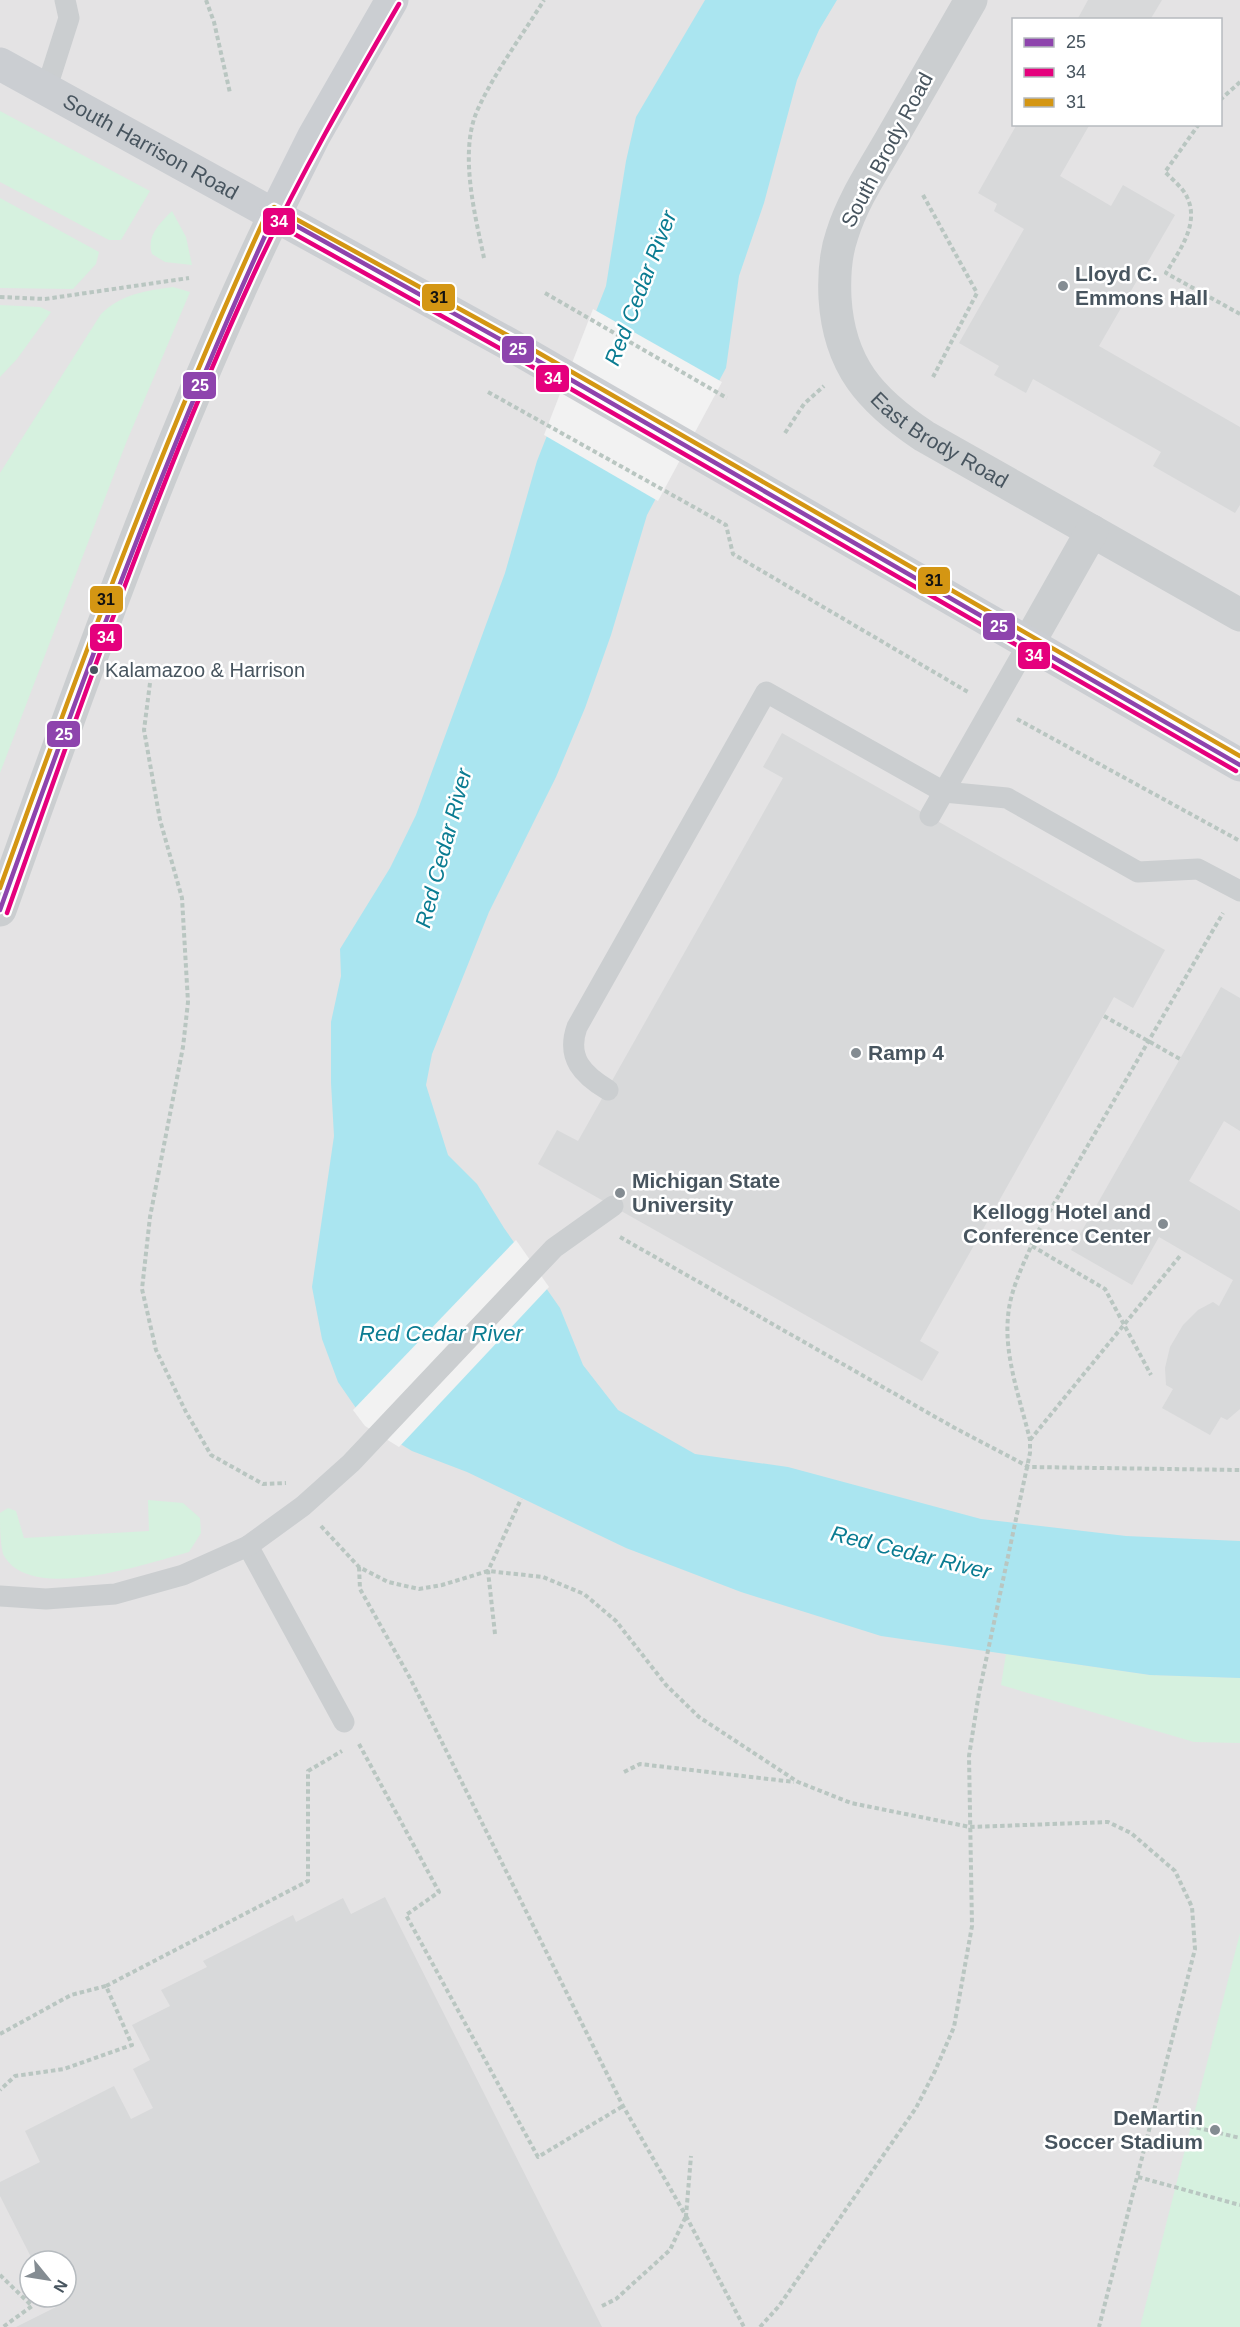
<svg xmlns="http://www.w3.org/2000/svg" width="1240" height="2327" font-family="Helvetica,sans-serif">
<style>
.education{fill:#e4e3e4;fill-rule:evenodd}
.green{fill:#d6f1df}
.water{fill:#aae5f0}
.pier{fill:#f2f2f2}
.building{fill:#d8d9da}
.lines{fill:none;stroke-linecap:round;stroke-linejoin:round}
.path{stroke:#b9c6c1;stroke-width:4;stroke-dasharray:4.5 3;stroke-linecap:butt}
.lane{stroke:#cbced0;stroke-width:21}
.street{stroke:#cbced0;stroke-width:33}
.secondary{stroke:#cbced2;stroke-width:33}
.path-bridge{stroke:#b9c6c1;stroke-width:4;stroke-dasharray:4.5 3;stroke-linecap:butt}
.bus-1-casing{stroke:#fff;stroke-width:9}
.bus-2-casing{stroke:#fff;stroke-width:9}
.bus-3-casing{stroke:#fff;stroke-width:9}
.bus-1{stroke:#8e44ad;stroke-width:4.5}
.bus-2{stroke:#e5007d;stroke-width:4.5}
.bus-3{stroke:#d49613;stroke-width:4.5}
.poi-dot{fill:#848c92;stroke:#fff;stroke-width:2}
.bus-dot{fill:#48555f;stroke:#fff;stroke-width:2}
.labels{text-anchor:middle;stroke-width:5;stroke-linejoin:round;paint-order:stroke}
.bus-label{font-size:20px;fill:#48555f;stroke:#fff;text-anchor:start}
.street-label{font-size:21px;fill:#48555f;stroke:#fff}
.poi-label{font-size:21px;font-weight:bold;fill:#48555f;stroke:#fff;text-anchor:start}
.water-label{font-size:22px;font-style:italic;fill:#0a7c92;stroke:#fff}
.line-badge{stroke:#fff;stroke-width:2}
.badge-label{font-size:16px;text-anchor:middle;font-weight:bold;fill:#fff}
.pale-badge-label{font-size:16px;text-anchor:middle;font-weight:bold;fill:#111}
</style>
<rect width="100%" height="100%" fill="#f2f2f2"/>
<path class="education" d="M0 0H1240V2327H0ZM1014 20H1220V124H1014ZM30 2261H66V2297H30Z"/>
<g class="green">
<polygon points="0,111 150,191 121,240 109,240 0,182"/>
<polygon points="0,198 99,252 96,264 73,289 0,288"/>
<path d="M172 211 186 237 192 265 165 262 152 254C146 236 160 223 172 211Z"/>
<path d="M173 287 190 292 126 443 0 773V473L101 314C121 294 145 291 173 287Z"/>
<polygon points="0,305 40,307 51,312 17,359 0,377"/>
<path d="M148 1500 183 1503 200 1518 201 1533 189 1552C148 1563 29 1605 3 1554 0 1542 0 1526 0 1513L8 1508 16 1511 24 1538 149 1531Z"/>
<polygon points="1006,1654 1149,1675 1240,1678 1240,1743 1194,1742 1001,1685"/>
<polygon points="1240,1933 1240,2327 1140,2327"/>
</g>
<polygon class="water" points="705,0 837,0 819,30 797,80 764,203 739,276 726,368 647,515 611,635 585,708 556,777 489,912 432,1054 426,1085 448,1155 477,1184 504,1228 560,1308 583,1365 618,1410 695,1454 788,1467 981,1519 1126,1536 1240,1541 1240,1678 1150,1675 881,1636 741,1592 626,1548 467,1472 412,1451 367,1424 338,1382 322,1339 312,1287 334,1136 331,1083 331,1022 341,976 340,949 390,868 416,815 505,573 537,461 606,286 626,161 636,117"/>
<g class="pier">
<polygon points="593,309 722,382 658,501 544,435"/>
<polygon points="516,1240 549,1287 399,1447 365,1426 353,1410"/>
</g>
<g class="building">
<polygon points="1088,0 1162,0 1150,20 1077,20"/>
<polygon points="1017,124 1090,124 1060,176 1111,206 1123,185 1175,215 1099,346 1240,427 1240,505 1235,513 1153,466 1161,452 1033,379 1026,393 994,375 999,366 959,343 1024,229 994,211 997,204 978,193"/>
<polygon points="782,733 1165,950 1133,1008 1114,997 920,1341 939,1352 922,1381 538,1164 557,1130 578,1141 783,778 763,767"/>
<polygon points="1221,987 1240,998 1240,1131 1224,1121 1189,1181 1240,1211 1240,1409 1227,1420 1221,1417 1210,1435 1162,1408 1173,1389 1166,1385 1165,1368 1170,1347 1183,1325 1198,1310 1213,1302 1219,1306 1233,1280 1159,1237 1132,1285 1071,1250"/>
<polygon points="385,1897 602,2327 16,2327 56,2307 51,2297 66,2297 66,2261 33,2261 0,2196 0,2182 40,2162 25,2131 114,2086 131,2119 153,2108 133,2069 150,2060 132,2025 170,2006 161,1990 207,1967 203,1961 293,1915 296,1922 343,1898 351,1914"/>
</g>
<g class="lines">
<g class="path">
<polyline points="206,0 214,22 230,93"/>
<polyline points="1220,100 1240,82"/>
<path d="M1199 124 1165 172C1172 179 1183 188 1187 197 1200 224 1179 251 1166 273L1240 314"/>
<polyline points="923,195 977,293 933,377"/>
<path d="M484 258C475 215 459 153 477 111 494 73 522 36 544 0"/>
<polyline points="545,293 727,398"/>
<polyline points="0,297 45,299 189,278"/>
<polyline points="488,392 726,525 733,554 968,692"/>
<polyline points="785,433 804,404 824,386"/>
<polyline points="150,683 144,730 160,820 182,898 188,1002 183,1047 150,1217 142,1289 156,1350 186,1412 211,1455 263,1484 286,1483"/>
<polyline points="1017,719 1240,841"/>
<polyline points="620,1237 953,1427 1029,1467 1240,1470"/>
<polyline points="1032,1246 1105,1289 1151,1375"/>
<polyline points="1030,1440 1180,1256"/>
<polyline points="321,1526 359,1567 388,1582 419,1589 442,1585 488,1571 543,1577 584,1594 616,1621 666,1685 699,1717 798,1782 851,1803 970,1827 1108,1822 1131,1833 1175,1871 1192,1907 1195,1949 1099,2327"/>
<polyline points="359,1567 360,1589 410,1678 623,2106 686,2216 691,2156"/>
<polyline points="495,1634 488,1571 521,1499"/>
<polyline points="359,1744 439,1892 406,1915 538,2157 623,2106"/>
<polyline points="624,1772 640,1764 794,1782"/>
<polyline points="106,1986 308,1881 308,1771 342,1751"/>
<polyline points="0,2034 71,1995 106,1986 132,2045 64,2069 15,2076 0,2090"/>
<polyline points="1153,2117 1240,2138"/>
<polyline points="1138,2177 1240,2205"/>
<polyline points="686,2216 744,2327"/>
<polyline points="0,2275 32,2306 3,2327"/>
<polyline points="602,2306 616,2299 670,2250 686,2216"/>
<path d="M760 2327 779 2306 916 2108 935 2071 954 2027 972 1926 969 1756 979 1693 1030 1453V1440C1021 1402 1004 1357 1008 1317 1010 1288 1026 1259 1037 1233L1223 913"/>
</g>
<g class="lane">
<polyline points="47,87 69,18 65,0"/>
<polyline points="930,816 1028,644"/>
<path d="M608 1090C583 1075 566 1058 577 1027L766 692 944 792 1007 798 1138 872 1198 869 1240 891"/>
<polyline points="248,1546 344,1722"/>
<polyline points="0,1596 46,1599 115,1594 183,1575 248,1546 303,1506 351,1463 554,1248 613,1206"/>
</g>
<g class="street">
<path id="s1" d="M971 0C945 45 920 89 894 134 876 166 853 199 842 235 835 255 834 277 835 298 839 365 870 400 924 436L1240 615"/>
<polyline points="1028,644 1092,531"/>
<path d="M0 910C84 675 167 439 275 214"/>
</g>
<g class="secondary">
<path id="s2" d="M0 64 514 347 1240 765"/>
<polyline points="275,214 314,136 392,0"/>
</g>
<polyline class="path-bridge" points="1104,1016 1180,1059"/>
<defs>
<g id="bus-1">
<polyline points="275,214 514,347 1240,765"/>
<path d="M0 910C84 675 170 441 275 214"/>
</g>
<g id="bus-2">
<polyline points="271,221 510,354 1236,771"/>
<path d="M7 913C84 695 160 476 257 267 299 177 349 90 399 4"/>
</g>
<path id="bus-3" d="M0 888C82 659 166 432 268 211L274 207 518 341 1240 756"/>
</defs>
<use href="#bus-1" class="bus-1-casing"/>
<use href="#bus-2" class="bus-2-casing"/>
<use href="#bus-3" class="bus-3-casing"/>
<use href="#bus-1" class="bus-1"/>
<use href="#bus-2" class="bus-2"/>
<use href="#bus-3" class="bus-3"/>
</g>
<g class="poi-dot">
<circle cx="1063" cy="286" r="6"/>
<circle cx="856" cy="1053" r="6"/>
<circle cx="620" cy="1193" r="6"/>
<circle cx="1163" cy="1224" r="6"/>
<circle cx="1215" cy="2130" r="6"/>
</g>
<circle class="bus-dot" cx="94" cy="670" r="5"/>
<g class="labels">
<g class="bus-label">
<text x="105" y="677">Kalamazoo &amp; Harrison</text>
</g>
<g class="street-label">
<text dy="7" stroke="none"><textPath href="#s2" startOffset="172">South Harrison Road</textPath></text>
<text transform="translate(887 150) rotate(-62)" y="7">South Brody Road</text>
<text dy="7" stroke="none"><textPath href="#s1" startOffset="519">East Brody Road</textPath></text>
</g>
<g class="poi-label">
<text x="1075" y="281">Lloyd C.<tspan x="1075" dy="24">Emmons Hall</tspan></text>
<text x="868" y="1060">Ramp 4</text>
<text x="632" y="1188">Michigan State<tspan x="632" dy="24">University</tspan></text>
<text x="1151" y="1219" text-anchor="end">Kellogg Hotel and<tspan x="1151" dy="24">Conference Center</tspan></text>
<text x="1203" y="2125" text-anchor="end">DeMartin<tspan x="1203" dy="24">Soccer Stadium</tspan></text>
</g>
<g class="water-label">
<text transform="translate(640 288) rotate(-69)" y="8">Red Cedar River</text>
<text transform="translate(443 848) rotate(-75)" y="8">Red Cedar River</text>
<text x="441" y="1341">Red Cedar River</text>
<text transform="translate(911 1552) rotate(14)" y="8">Red Cedar River</text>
</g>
</g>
<g class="line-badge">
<rect x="262" y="207" width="34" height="29" rx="6" fill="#e5007d"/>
<rect x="421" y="283" width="35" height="29" rx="6" fill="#d49613"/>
<rect x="501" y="335" width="34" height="29" rx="6" fill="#8e44ad"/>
<rect x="535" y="364" width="35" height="29" rx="6" fill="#e5007d"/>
<rect x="182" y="371" width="35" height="29" rx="6" fill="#8e44ad"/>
<rect x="917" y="566" width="34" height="29" rx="6" fill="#d49613"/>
<rect x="89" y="585" width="35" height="29" rx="6" fill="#d49613"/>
<rect x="982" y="612" width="34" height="29" rx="6" fill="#8e44ad"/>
<rect x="89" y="623" width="34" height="29" rx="6" fill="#e5007d"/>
<rect x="1017" y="641" width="34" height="29" rx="6" fill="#e5007d"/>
<rect x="46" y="720" width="35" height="28" rx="6" fill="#8e44ad"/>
</g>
<g class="badge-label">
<text x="279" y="227">34</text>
<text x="518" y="355">25</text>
<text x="553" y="384">34</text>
<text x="200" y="391">25</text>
<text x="999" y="632">25</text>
<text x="106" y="643">34</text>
<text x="1034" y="661">34</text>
<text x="64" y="740">25</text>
</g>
<g class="pale-badge-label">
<text x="439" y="303">31</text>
<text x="934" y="586">31</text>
<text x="106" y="605">31</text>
</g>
<rect x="1012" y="18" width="210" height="108" fill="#ffffff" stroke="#b6bbbf" stroke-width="1.5"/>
<rect x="1024" y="38" width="30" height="9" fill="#8e44ad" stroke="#b6bbbf" stroke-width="1.5"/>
<text x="1066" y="48" font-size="18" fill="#48555f">25</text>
<rect x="1024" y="68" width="30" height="9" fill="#e5007d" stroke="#b6bbbf" stroke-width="1.5"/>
<text x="1066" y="78" font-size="18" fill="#48555f">34</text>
<rect x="1024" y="98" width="30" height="9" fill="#d49613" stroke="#b6bbbf" stroke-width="1.5"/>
<text x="1066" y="108" font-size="18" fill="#48555f">31</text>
<g transform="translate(48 2279) rotate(120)"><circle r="28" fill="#ffffff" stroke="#b6bbbf" stroke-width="1.5"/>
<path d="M0-4.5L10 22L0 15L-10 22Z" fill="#848c92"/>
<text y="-9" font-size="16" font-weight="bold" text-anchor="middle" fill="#48555f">N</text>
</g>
</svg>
